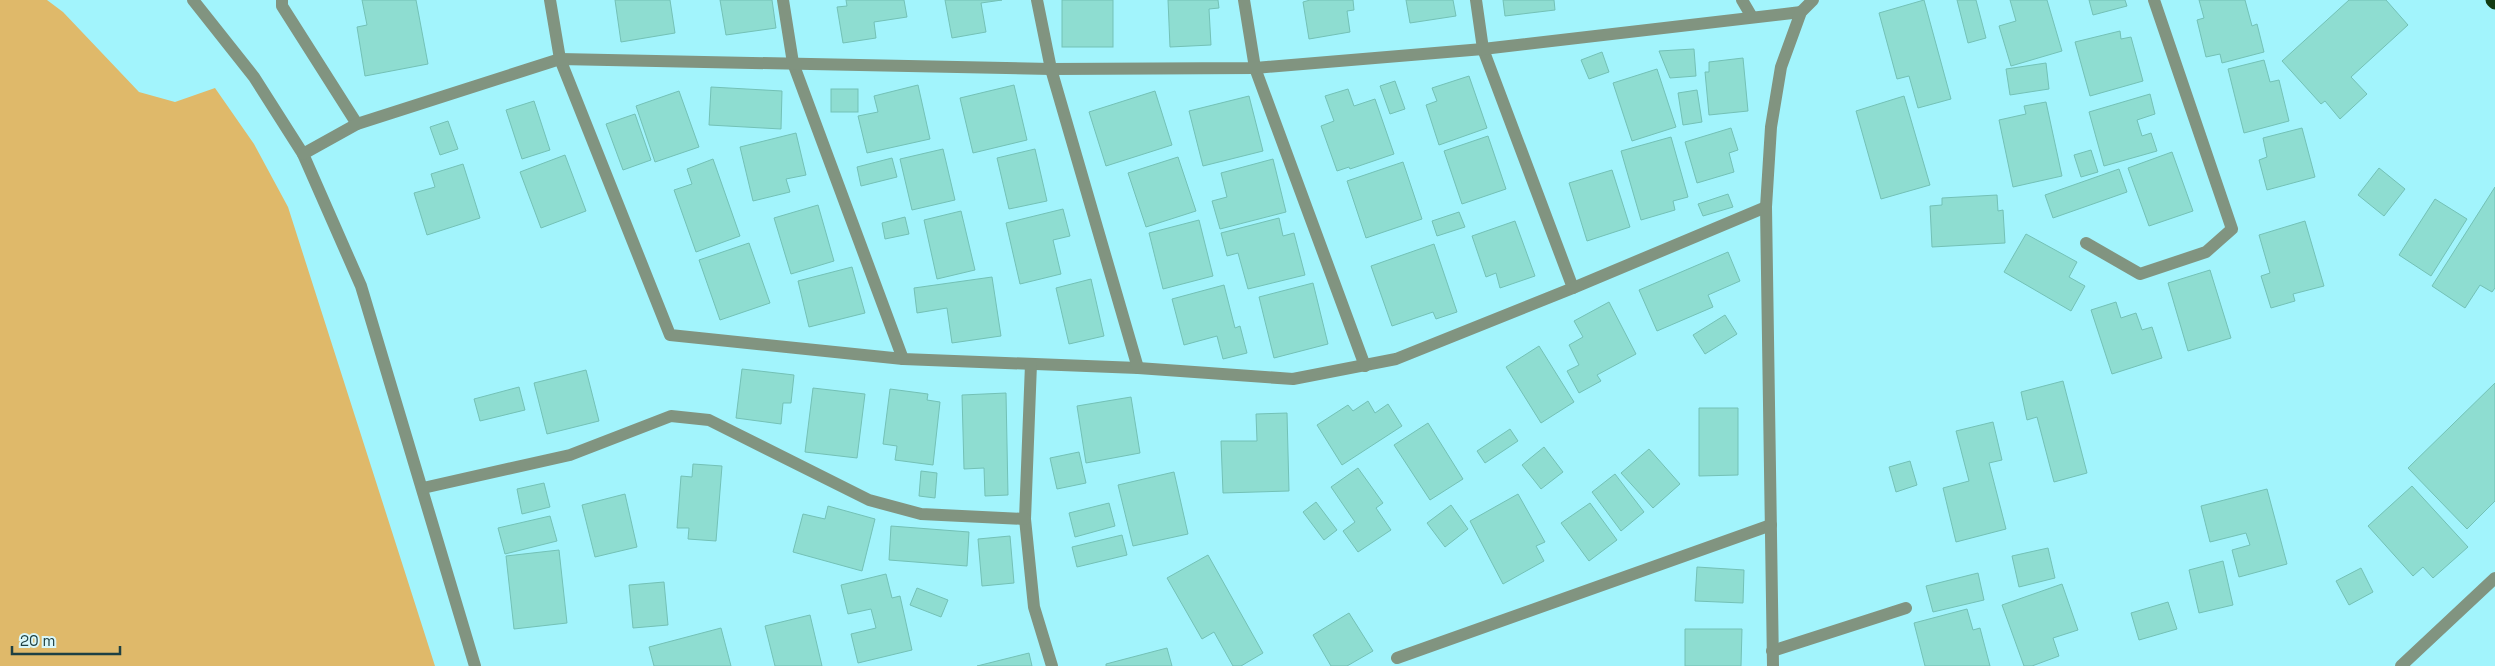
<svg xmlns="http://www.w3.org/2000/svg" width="2495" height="666" font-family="'Space Grotesk',sans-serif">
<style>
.green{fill:#dfb96a}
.building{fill:#8eddd1;stroke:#73c1b6}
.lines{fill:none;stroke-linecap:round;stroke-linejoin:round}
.minor{stroke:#819480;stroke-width:12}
.highway{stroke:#133c14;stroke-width:15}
</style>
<rect width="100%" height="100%" fill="#a2f4fc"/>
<polygon class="green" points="0,0 47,0 63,12 139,92 175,102 215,88 254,144 288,207 435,666 0,666"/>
<g class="building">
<polygon points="362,0 416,0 428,64 365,76 357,27 367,25"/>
<polygon points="615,0 670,0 675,33 621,42"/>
<polygon points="720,0 772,0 776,28 726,35"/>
<polygon points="846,0 904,0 907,17 874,22 876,38 843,43 837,7 847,6"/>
<polygon points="945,0 1002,0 981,3 986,32 952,38"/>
<rect x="1062" y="0" width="51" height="47"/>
<polygon points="1168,0 1218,0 1219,8 1209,9 1211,45 1170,47"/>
<polygon points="1353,0 1354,10 1347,11 1350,32 1309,39 1303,2 1310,0"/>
<polygon points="1406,0 1453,0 1456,16 1410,23"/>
<polygon points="1503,0 1554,0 1555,10 1505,16"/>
<polygon points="1924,0 1951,99 1918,108 1909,76 1897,79 1879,13"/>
<polygon points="1957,0 1976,0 1986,38 1968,43"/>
<polygon points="2010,0 2047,0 2062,51 2011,66 1999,26 2016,21"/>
<polygon points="2089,0 2125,0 2127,6 2093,15"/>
<polygon points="2199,0 2245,0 2252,26 2257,24 2264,52 2222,63 2220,54 2206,57 2197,20 2204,18"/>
<polygon points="2349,0 2386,0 2408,25 2351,77 2367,94 2340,119 2325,101 2321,104 2282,61"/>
<polygon points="2120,31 2121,39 2131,37 2143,81 2090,96 2075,42"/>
<polygon points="1694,49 1696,76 1670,78 1659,51"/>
<polygon points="1602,52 1609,72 1589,79 1581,60"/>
<polygon points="1743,58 1748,111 1709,115 1705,72 1709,72 1709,62"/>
<polygon points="2264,60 2270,82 2279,80 2289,121 2244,133 2228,69"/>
<polygon points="2046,63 2049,89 2010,95 2006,69"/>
<polygon points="1657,69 1676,127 1632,141 1613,83"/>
<polygon points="1469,76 1487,128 1439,145 1426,105 1437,101 1432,88"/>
<polygon points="1395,81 1405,109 1390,114 1380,86"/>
<polygon points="918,85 930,139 867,153 858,116 878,112 874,96"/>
<polygon points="1014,85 1027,140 973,153 960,98"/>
<polygon points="711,87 782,91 781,129 709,125"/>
<rect x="831" y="89" width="27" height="23"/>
<polygon points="1348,89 1354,106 1375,99 1394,154 1350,169 1349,167 1337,171 1321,126 1334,121 1325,96"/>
<polygon points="1697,90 1702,122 1683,125 1678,93"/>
<polygon points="679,91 699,147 655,162 636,106"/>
<polygon points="1155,91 1172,145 1106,166 1089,112"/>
<polygon points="2150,94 2155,114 2137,120 2142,136 2151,133 2157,151 2104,166 2089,112"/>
<polygon points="1249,96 1263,151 1203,166 1189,111"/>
<polygon points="1904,96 1930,185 1881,199 1856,111"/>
<polygon points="534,101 550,150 522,159 506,110"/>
<polygon points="2046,102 2062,176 2013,187 1999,120 2026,114 2024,106"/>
<polygon points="635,114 651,160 623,170 606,124"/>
<polygon points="448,121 458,149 440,155 430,127"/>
<polygon points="1731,128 1738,150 1729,153 1734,172 1697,183 1685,142"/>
<polygon points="2302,128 2315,177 2267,190 2259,160 2267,157 2263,138"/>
<polygon points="796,133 806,175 786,179 790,192 753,201 740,147"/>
<polygon points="1488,136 1506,189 1462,204 1444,151"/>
<polygon points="1671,137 1688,197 1673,201 1675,210 1641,220 1621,151"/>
<polygon points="943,149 955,200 912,210 900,159"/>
<polygon points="1035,149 1047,201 1009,209 997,158"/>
<polygon points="2091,150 2098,172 2081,177 2074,155"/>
<polygon points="2172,152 2193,211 2149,226 2128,168"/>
<polygon points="565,155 586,211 541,228 520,172"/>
<polygon points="1178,157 1196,211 1146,227 1128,173"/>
<polygon points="892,158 897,177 861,186 857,167"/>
<polygon points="713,159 740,236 696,252 674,190 692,184 687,169"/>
<polygon points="1273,159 1286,212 1220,229 1212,201 1227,197 1221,173"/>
<polygon points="1403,162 1422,219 1366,238 1347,181"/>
<polygon points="463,164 480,218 427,235 414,193 435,187 431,174"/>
<polygon points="2379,168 2405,189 2384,216 2358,195"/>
<polygon points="2119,169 2127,192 2053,218 2045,195"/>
<polygon points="1612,170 1630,227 1587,241 1569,183"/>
<polygon points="2495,187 2495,288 2492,292 2480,285 2465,308 2432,286"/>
<polygon points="1728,194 1733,207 1703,216 1698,204"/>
<polygon points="1997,195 1998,211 2003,210 2005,243 1932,247 1930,206 1942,205 1942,198"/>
<polygon points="2435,199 2467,219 2431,276 2399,255"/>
<polygon points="818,205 834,261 791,274 774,218"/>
<polygon points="1063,209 1070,236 1053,240 1061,274 1020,284 1006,223"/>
<polygon points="961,211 975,270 937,279 924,220"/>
<polygon points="1459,212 1465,227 1437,236 1432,221"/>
<polygon points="905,217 909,234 885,239 882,223"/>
<polygon points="1279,218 1283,236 1294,233 1305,275 1248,289 1238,253 1227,256 1221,233"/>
<polygon points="1199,220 1213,276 1163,289 1149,233"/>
<polygon points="1515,221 1535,276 1500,288 1496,273 1486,277 1472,236"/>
<polygon points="2305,221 2324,286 2293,294 2295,301 2271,308 2261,276 2270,273 2259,235"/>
<polygon points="2026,234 2077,262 2069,277 2085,286 2071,311 2004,272"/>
<polygon points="749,243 770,303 720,320 699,260"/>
<polygon points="1434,244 1457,312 1436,319 1433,312 1392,326 1371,266"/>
<polygon points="1728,252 1740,281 1708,295 1713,307 1657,331 1639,290"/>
<polygon points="852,267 865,313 809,327 798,281"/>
<polygon points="2210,270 2231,338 2188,351 2168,283"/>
<polygon points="992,277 1001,336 952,343 947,308 917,313 914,288"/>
<polygon points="1091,279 1104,336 1069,344 1056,288"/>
<polygon points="1313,283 1328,344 1274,358 1259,297"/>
<polygon points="1224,285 1235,328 1240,326 1247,353 1223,359 1217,336 1184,345 1172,299"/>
<polygon points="1609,302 1636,354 1597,375 1601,381 1579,393 1567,371 1579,365 1569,345 1583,337 1574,321"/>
<polygon points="2116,302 2121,318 2136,313 2142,330 2152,327 2162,358 2112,374 2091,310"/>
<polygon points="1725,315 1737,334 1705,354 1693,335"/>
<polygon points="1539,346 1574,402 1541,423 1506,367"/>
<polygon points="742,369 794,375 791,403 783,403 781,424 736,418"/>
<polygon points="586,370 599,421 547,434 534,383"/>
<polygon points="2063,381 2087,473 2054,482 2037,417 2027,420 2021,392"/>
<polygon points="2495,383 2495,501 2467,529 2408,468"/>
<polygon points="519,387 525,410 480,421 474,399"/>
<polygon points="813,388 865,394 857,458 805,452"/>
<polygon points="890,389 928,394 927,400 940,402 933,465 895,460 897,446 883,444"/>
<polygon points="1006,393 1008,495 985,496 984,468 964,469 962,395"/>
<polygon points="1131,397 1140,453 1086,463 1077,406"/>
<polygon points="1368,401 1375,413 1388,404 1402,426 1342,465 1317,425 1348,405 1353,411"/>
<polygon points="1699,408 1738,408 1738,475 1699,476"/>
<polygon points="1287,413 1289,491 1223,493 1221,441 1257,441 1256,414"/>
<polygon points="1993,422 2002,460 1989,463 2006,529 1956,542 1943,488 1969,481 1956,431"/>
<polygon points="1428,423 1463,479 1430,500 1394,445"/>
<polygon points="1510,429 1518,441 1485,463 1477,451"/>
<polygon points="1544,447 1563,472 1541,489 1522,465"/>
<polygon points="1649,449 1680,484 1653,508 1621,473"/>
<polygon points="1079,452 1086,483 1057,489 1050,458"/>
<polygon points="1910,461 1917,485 1896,492 1889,467"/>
<polygon points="693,464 722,466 716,541 688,539 689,528 677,528 681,476 692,477"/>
<polygon points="1358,468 1383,503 1376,508 1391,530 1358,552 1343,531 1355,522 1331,487"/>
<polygon points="921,471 937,473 935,498 919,496"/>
<polygon points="1174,472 1188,534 1133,546 1118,485"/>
<polygon points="1615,474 1644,512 1621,531 1592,492"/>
<polygon points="544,483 550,507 522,514 517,489"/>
<polygon points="2412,486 2468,547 2433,578 2423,567 2413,576 2368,526"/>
<polygon points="2267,489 2287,564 2239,577 2232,550 2250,545 2246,533 2210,542 2201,506"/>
<polygon points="625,494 637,547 595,557 582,505"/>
<polygon points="1518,494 1545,542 1536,546 1544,561 1503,584 1470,521"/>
<polygon points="1316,502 1337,530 1324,540 1303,512"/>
<polygon points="1109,503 1115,526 1075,537 1069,513"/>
<polygon points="1590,503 1617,540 1589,561 1561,523"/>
<polygon points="1451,505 1468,529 1445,547 1427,523"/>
<polygon points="828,506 875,519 862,571 793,552 803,514 825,519"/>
<polygon points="550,516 557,541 505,554 498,528"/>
<polygon points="891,526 969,532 967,566 889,560"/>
<polygon points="1122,535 1127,555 1077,567 1072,547"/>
<polygon points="1010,536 1014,583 982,586 978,539"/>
<polygon points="2048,548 2055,578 2019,587 2012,556"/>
<polygon points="559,550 567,623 514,629 506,556"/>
<polygon points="1208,555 1263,653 1241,666 1233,666 1214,632 1202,639 1167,578"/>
<polygon points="2223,561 2233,605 2199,613 2189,570"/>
<polygon points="1697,567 1744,570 1743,603 1695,601"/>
<polygon points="2361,568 2373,592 2349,605 2336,581"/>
<polygon points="1978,573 1984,600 1933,612 1926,586"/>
<polygon points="886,574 892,598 900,596 912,650 858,663 851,634 876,628 871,609 848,614 841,585"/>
<polygon points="664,582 668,625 633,628 629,585"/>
<polygon points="2062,584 2078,630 2053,638 2059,656 2032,666 2024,666 2002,605"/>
<polygon points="917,588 948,600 941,617 910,605"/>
<polygon points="2168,602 2177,629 2139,640 2131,613"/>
<polygon points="1967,609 1973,630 1980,628 1990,666 1925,666 1914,623"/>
<polygon points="1349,613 1373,651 1347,666 1331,666 1313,635"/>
<polygon points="810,615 822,666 775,666 765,626"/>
<polygon points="721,628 731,666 654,666 649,647"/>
<polygon points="1685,629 1742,629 1741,666 1685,666"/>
<polygon points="1167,648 1172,666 1106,666 1106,664"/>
<polygon points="1029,653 1032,666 977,666"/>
</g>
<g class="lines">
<g class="minor">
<polyline points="193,0 254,77 303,154 361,286 475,666"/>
<polyline points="282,0 282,6 357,124"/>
<polyline points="550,0 560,59 670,335 903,359 1138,368 1293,379 1396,359 1573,288 1483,49 1476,0"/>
<polyline points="783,0 793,63 903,359"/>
<polyline points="1037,0 1051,69 1138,368"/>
<polyline points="1244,0 1255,68 1365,366"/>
<polyline points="1742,0 1752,17"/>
<polyline points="303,154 357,124 560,59 1051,69 1255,68 1483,49 1801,12"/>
<polyline points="2086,243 2140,274 2206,252 2232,229 2154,0"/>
<polyline points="1573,288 1766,207"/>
<polyline points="1031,364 1025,519 1034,607 1052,666"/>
<polyline points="423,488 570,455 671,416 709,420 869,500 921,514 1025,519"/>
<polyline points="1772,651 1906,608"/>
<polyline points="1397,658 1771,525"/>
<polyline points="1773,666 1766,207 1771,127 1781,67 1801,12 1813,0"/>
<polyline points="2401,666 2495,578"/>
</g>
<polyline class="highway" points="2493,0 2495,2"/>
</g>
<path d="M12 646v8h108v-8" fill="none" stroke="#1e4043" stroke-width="2.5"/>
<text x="20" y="646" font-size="15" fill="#1e4043" stroke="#d9f7fa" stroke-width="4" paint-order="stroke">20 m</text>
</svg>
